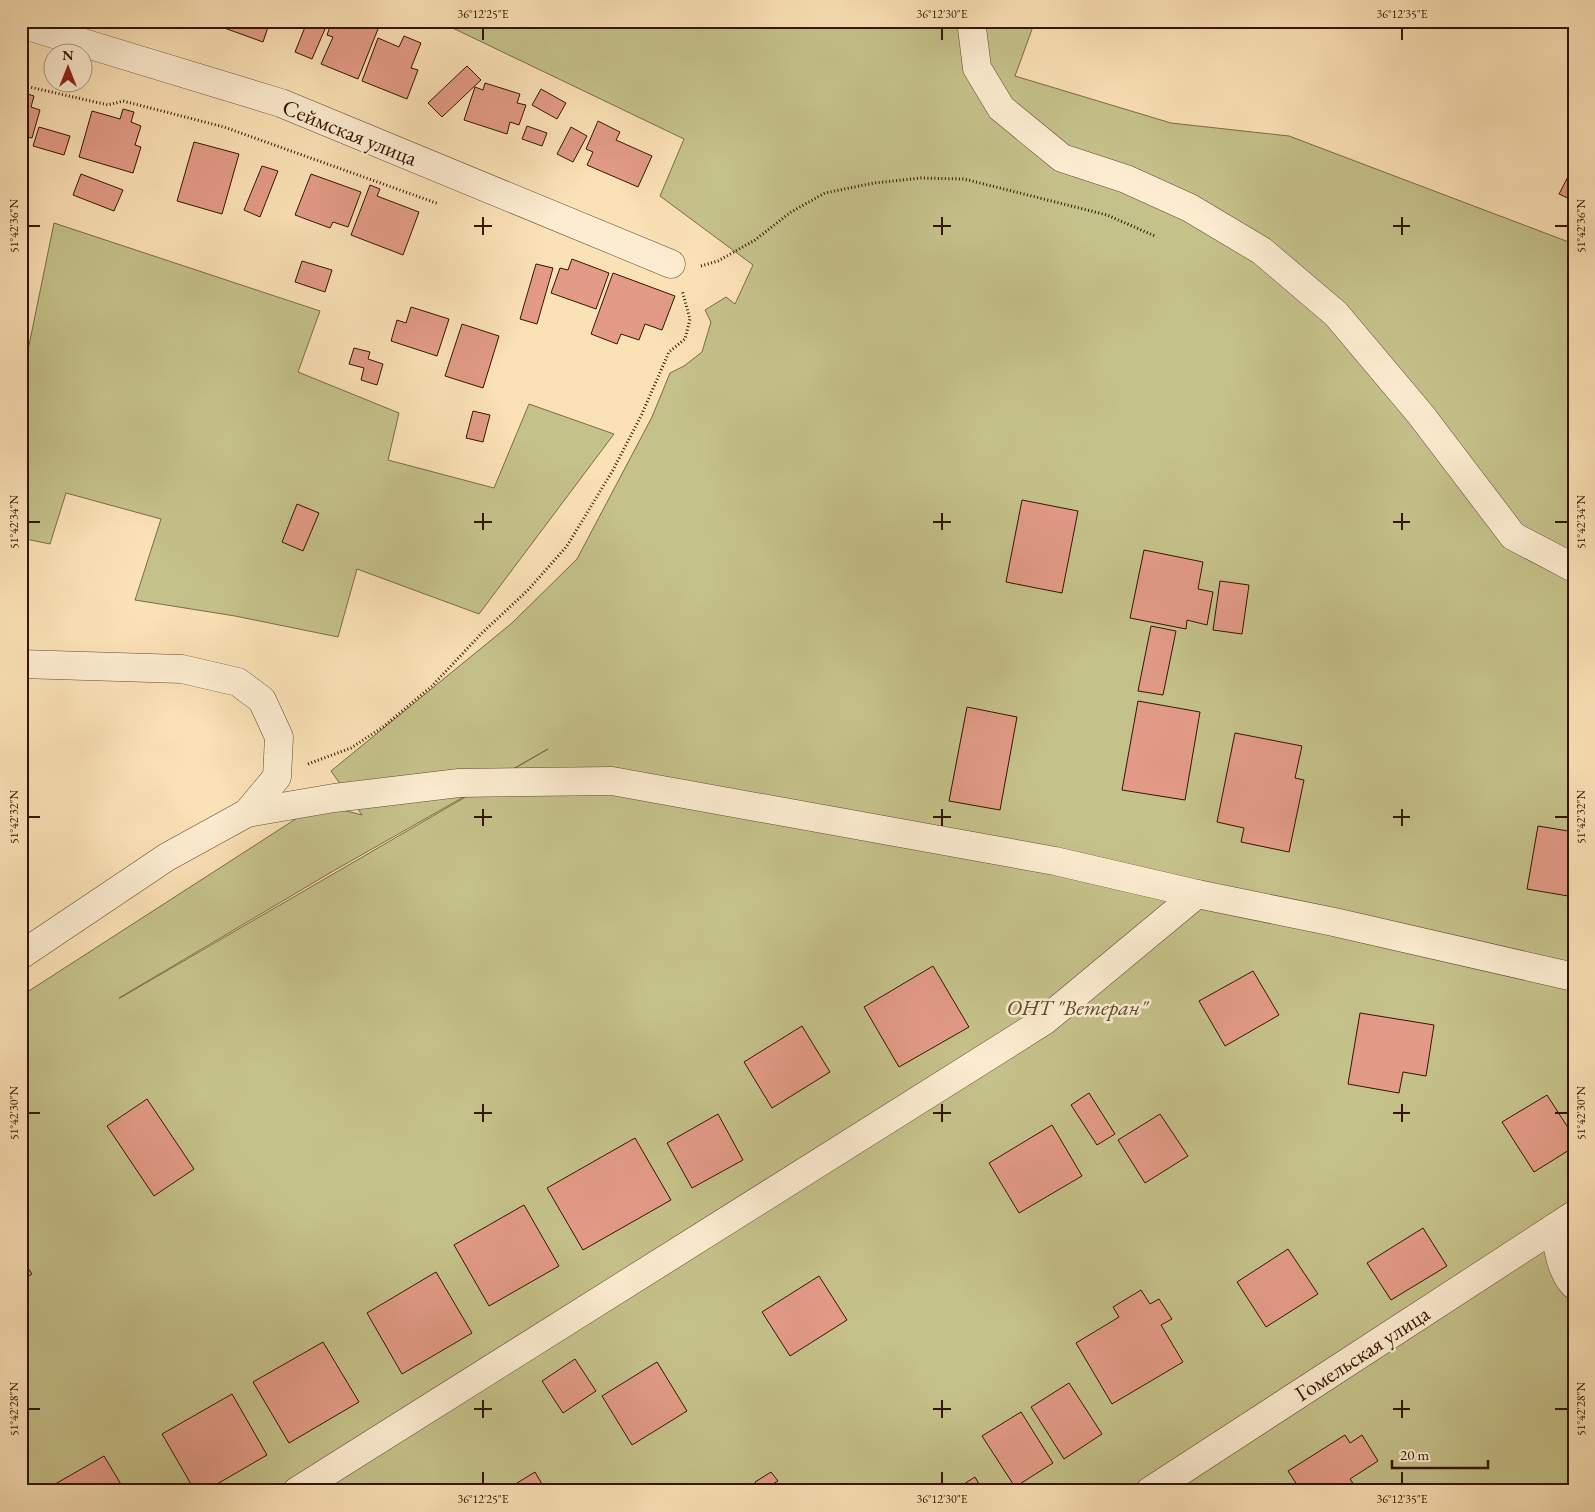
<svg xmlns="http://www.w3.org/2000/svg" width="1595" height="1512" font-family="'EB Garamond',serif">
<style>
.green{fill:#c5c18a;stroke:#7c6a46;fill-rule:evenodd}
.building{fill:#e39b87;stroke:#341403}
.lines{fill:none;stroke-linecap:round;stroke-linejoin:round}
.minor-casing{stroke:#664730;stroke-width:29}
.path{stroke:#341403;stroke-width:3;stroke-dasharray:1 2.5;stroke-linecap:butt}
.minor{stroke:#fcecd0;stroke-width:28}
.ticks{fill:none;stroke:#341403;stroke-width:2}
.labels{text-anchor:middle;stroke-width:5;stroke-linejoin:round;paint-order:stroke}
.street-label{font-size:22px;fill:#341403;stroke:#fcecd0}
.park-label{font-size:22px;font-style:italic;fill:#60482c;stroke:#fcecd0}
.neatline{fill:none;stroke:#341403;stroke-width:2}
.ticks-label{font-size:12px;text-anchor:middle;fill:#341403}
</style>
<rect width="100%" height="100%" fill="#fbe1b6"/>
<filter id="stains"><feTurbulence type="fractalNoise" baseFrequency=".004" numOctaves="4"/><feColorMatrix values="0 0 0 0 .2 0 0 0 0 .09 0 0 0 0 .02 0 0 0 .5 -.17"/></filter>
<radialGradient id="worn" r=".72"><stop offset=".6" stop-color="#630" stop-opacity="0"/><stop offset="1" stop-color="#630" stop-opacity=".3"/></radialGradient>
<g class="green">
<path d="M438 21H1035L1015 76 1171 123 1289 136 1574 244V1491H21V1058L25 1054 21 1057V996L319 804 362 815 331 771 512 623 577 559 652 417 670 373 684 366 702 352 711 322 705 310 726 297 735 304 753 265 660 196 684 139ZM548 749 120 998H119L335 870Z"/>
<polygon points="54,223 320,311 298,372 399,413 388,460 494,488 529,404 614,434 479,614 357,569 338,637 235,616 135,600 161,519 66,493 50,544 21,538 21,359 26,360"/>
</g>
<g class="building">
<polygon points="205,21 270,21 263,42"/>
<polygon points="332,21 360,21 378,29 358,79 321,64 333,37 327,35"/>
<polygon points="307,22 325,29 312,59 295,52"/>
<polygon points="404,36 421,43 411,68 418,70 407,99 362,81 378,38 399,47"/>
<polygon points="467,66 481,80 442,117 428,103"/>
<polygon points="485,83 520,94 517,103 526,105 519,125 510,122 507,134 464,120 475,87 483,90"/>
<polygon points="541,89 566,103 557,119 532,105"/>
<polygon points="21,92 34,96 31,107 40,110 32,138 21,136 23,124 21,123"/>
<polygon points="123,109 134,112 131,122 141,126 135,145 141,147 133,173 79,157 92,111 120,119"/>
<polygon points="598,121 620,132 616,140 652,156 638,187 587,165 593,152 586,149"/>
<polygon points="527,126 547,133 542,146 522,139"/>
<polygon points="39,127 70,136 64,155 33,146"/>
<polygon points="571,127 587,136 573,162 557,154"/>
<polygon points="194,142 239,154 222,214 177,201"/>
<polygon points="1574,165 1574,201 1559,194"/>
<polygon points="262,166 278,171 260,217 244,210"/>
<polygon points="81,174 123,190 114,211 73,195"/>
<polygon points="311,174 361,192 348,227 333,222 330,228 295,215"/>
<polygon points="370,185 380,189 377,196 419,212 403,255 351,235"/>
<polygon points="572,259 609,273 596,309 551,293 560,268 568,270"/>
<polygon points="302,261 332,270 325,292 295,282"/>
<polygon points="536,264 553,268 537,324 520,319"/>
<polygon points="613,273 675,296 662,330 645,324 639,340 621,334 617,344 591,334"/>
<polygon points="21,296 26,298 21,316"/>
<polygon points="411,307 449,319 437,356 391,341 397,320 406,323"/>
<polygon points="462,324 499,336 483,388 445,376"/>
<polygon points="354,348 370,352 368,359 383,364 377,385 361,380 364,368 349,364"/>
<polygon points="473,411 490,415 483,442 466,438"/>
<polygon points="1022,500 1078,511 1062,593 1006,582"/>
<polygon points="297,504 319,513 303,551 282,542"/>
<polygon points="1144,550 1203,562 1198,589 1213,592 1207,625 1187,620 1186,629 1130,618"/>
<polygon points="1220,581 1249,585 1242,634 1213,630"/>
<polygon points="1151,626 1176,631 1163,695 1138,691"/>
<polygon points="1138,701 1200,712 1185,800 1122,790"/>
<polygon points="967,707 1017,717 1000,810 949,801"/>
<polygon points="1235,733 1302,746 1295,778 1304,780 1289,852 1241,842 1244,828 1217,822"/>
<polygon points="1538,826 1574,832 1574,897 1527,889"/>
<polygon points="933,966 969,1027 899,1067 864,1007"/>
<polygon points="1253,971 1279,1015 1225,1046 1199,1001"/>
<polygon points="1360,1013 1434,1025 1426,1076 1403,1072 1399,1093 1348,1084"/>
<polygon points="802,1026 830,1072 772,1108 744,1062"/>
<polygon points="1089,1093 1115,1134 1097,1145 1071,1105"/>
<polygon points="1547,1095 1574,1137 1574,1147 1534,1172 1502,1122"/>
<polygon points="147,1099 194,1169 154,1196 107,1126"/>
<polygon points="718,1114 743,1160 692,1188 667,1143"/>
<polygon points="1160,1114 1188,1156 1145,1183 1118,1140"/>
<polygon points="1052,1125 1082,1176 1019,1213 989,1163"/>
<polygon points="635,1138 671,1200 583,1250 547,1188"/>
<polygon points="524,1205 559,1266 489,1306 454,1245"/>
<polygon points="1423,1228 1447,1266 1391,1300 1367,1263"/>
<polygon points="1288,1249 1318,1294 1266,1327 1237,1282"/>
<polygon points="21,1258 32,1274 21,1281"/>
<polygon points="436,1272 472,1333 402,1374 367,1313"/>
<polygon points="819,1276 847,1320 790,1356 762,1312"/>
<polygon points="1141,1290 1150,1304 1159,1299 1172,1319 1161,1325 1183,1362 1112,1404 1076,1343 1119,1317 1113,1307"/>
<polygon points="323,1342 359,1402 289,1443 253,1382"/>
<polygon points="575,1359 596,1391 563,1413 542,1381"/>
<polygon points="657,1362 687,1411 632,1445 602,1396"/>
<polygon points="1069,1383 1102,1434 1064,1459 1031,1407"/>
<polygon points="232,1394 267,1455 205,1491 195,1491 162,1434"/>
<polygon points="1021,1412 1053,1463 1015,1487 982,1436"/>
<polygon points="1345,1435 1350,1443 1362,1435 1378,1461 1350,1479 1358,1491 1301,1491 1288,1471"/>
<polygon points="104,1456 125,1491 43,1491"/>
<polygon points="535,1472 546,1491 504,1491"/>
<polygon points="771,1472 778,1481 761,1491 755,1482"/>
<polygon points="975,1477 983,1491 953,1491"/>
</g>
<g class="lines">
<defs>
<g id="minor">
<polyline points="974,21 972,28 977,68 1001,108 1062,158 1126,179 1190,208 1262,251 1336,314 1421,415 1513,536 1574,568"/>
<polyline points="21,24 281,103 671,264"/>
<polyline points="21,664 182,669 238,682 262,700 279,737 277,777 247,813"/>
<polyline points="21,955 167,857 247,813 334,798 459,783 612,781 1055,861 1197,894 1334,922 1574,977"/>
<path d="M1554 1228C1558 1247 1560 1270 1574 1285"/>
<polyline points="297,1491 1044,1021 1197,894"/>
<polyline points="1150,1491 1574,1215"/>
</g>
</defs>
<use href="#minor" class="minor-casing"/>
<g class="path">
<polyline points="21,85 108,105 123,101 224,127 439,204"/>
<polyline points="701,266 718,261 755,240 791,212 825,193 874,183 921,178 964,179 1107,215 1155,236"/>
<polyline points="308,764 351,748 383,727 432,686 482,633 528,590 567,546 613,470 641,416 669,352 685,339 690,319 682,290"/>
</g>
<use href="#minor" class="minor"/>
</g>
<path class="ticks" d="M483 28V40M942 28V40M1402 28V40M483 217V235M942 217V235M1402 217V235M28 226H40M474 226H492M933 226H951M1393 226H1410M1555 226H1568M483 513V530M942 513V530M1402 513V530M28 522H40M474 522H492M933 522H951M1393 522H1410M1555 522H1568M483 809V826M942 809V826M1402 809V826M28 817H40M474 817H492M933 817H951M1393 817H1410M1555 817H1568M483 1104V1122M942 1104V1122M1402 1104V1122M28 1113H40M474 1113H492M933 1113H951M1393 1113H1410M1555 1113H1568M483 1400V1418M942 1400V1418M1402 1400V1418M28 1409H40M474 1409H492M933 1409H951M1393 1409H1410M1555 1409H1568M483 1472V1484M942 1472V1484M1402 1472V1484"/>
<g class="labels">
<g class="street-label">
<text transform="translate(350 132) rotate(22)" y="8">Сеймская улица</text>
<text transform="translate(1362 1353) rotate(-33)" y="8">Гомельская улица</text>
</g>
<g class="park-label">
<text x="1077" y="1015">ОНТ "Ветеран"</text>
</g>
</g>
<rect width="1595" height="1512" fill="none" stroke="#fbe1b6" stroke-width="55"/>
<g transform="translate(68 68)"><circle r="24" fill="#fcecd0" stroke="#ac967e"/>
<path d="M0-4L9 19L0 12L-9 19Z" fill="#8f2418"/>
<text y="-8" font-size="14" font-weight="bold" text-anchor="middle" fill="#341403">N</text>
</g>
<path d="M1392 1460v8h96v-8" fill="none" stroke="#341403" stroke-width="2.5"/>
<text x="1400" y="1460" font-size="15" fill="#341403" stroke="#fcecd0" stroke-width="4" paint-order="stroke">20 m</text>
<rect x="28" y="28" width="1540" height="1456" class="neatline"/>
<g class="ticks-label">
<text x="483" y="18">36°12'25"E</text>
<text x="942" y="18">36°12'30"E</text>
<text x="1402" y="18">36°12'35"E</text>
<text transform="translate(14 226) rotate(-90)" y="4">51°42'36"N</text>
<text transform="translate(1581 226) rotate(-90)" y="4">51°42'36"N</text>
<text transform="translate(14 522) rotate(-90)" y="4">51°42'34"N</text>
<text transform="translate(1581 522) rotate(-90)" y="4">51°42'34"N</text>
<text transform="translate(14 817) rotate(-90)" y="4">51°42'32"N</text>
<text transform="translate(1581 817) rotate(-90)" y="4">51°42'32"N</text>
<text transform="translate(14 1113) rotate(-90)" y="4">51°42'30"N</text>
<text transform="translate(1581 1113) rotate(-90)" y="4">51°42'30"N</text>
<text transform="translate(14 1409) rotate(-90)" y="4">51°42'28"N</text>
<text transform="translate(1581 1409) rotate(-90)" y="4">51°42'28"N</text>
<text x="483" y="1503">36°12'25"E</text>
<text x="942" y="1503">36°12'30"E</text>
<text x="1402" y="1503">36°12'35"E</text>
</g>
<rect width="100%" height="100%" filter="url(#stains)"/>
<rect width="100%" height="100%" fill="url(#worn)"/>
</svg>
